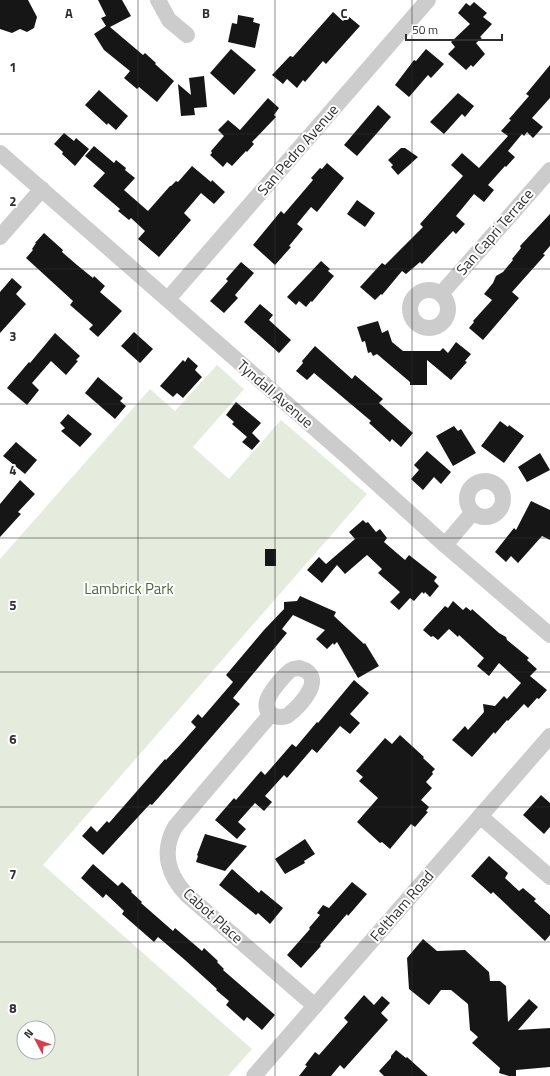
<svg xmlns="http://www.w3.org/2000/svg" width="550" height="1076" font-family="'Titillium Web',sans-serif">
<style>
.green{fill:#e5ebdd;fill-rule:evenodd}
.building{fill:#161616}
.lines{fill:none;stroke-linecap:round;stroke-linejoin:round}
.minor{stroke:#ccc;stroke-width:16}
.grid{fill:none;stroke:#2f2f2f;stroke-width:1;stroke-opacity:0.55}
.labels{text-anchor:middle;stroke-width:4;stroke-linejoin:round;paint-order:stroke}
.street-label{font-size:15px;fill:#2f2f2f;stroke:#fff}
.park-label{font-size:15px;fill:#52673f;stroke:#fff}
.grid-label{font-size:13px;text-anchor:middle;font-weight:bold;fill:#2f2f2f;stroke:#fff;stroke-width:4;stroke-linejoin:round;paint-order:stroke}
</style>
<rect width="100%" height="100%" fill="#fff"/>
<path class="green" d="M217 365 244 389 193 447 229 479 281 420 367 494 43 865 252 1049 228 1076H0V559L150 389 175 411ZM24 1028H48V1052H24Z"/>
<g class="building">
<polygon points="0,0 28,0 37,17 34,28 27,32 20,29 12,33 0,29"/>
<polygon points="98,0 122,0 131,16 110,27 143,55 145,53 156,63 155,64 174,81 157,102 139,87 137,89 124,78 130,71 104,50 94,34 106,26 101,18 106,16"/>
<polygon points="474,2 487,13 483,17 492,24 480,37 482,38 476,43 485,54 473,67 471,65 466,70 448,54 455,47 451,42 470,24 458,13 466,3 470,6"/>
<polygon points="333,12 343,21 348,16 360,26 326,64 323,61 305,82 303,80 297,88 287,79 283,84 272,75 290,56 293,57"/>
<polygon points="238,15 254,18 253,22 260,24 255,48 228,42 232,23 237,24"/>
<polygon points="231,49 256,70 234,95 210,73"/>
<polygon points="426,49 444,64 431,78 428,75 409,97 395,85 414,60 416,61"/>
<polygon points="550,65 550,98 532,118 543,127 533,138 527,132 524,136 522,134 508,151 515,157 506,167 505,166 488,185 494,190 484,202 474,194 456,216 465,224 456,234 453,231 422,264 420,262 406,274 402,271 382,295 381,294 375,300 360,287 382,263 385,265 423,227 420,224 463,176 451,165 462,153 479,168 508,136 501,131 511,120 509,119 529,96 526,94"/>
<polygon points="204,76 207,107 194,108 195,115 181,116 178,84 191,95 189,78"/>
<polygon points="99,90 128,116 116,130 108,123 107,125 85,105"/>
<polygon points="458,93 474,106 465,117 462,114 444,134 430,122"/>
<polygon points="268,98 279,108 274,115 276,117 252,142 254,144 247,152 246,151 232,166 227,162 223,167 210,155 212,153 211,151 224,136 218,130 228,120 240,130"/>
<polygon points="378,105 391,117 357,156 344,145"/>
<polygon points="64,133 74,141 76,138 89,149 75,166 62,154 63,152 54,144"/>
<polygon points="94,146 114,163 116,160 126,168 125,170 135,178 124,190 148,211 170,186 171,186 176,181 178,182 192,166 211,182 212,180 225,192 214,204 201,193 184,213 191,220 159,257 138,239 145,231 131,218 129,220 118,211 120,209 93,186 105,173 85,156"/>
<polygon points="401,148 405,148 418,157 398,175 391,167 393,165 388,160"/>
<polygon points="327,163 344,178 317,212 311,207 297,224 303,229 289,246 291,247 275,265 253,245 281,211 284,214 313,180 311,178 320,168 322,169"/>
<polygon points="357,200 375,213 365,227 347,214"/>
<polygon points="550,214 550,246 543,254 545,255 512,292 519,298 483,340 469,328 474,322 473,321 492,300 484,294 493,283 496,276 503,272 513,260 512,259 521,248 520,246"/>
<polygon points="44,233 63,250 62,252 77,265 93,278 94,276 105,286 100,292 122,311 98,337 89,329 93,325 70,305 73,301 26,258 33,250 32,249 36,243 35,243"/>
<polygon points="321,261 330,269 328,271 334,276 312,302 311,301 306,307 299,301 296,305 287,297"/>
<polygon points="241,262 254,273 235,295 238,298 224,313 210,301 228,281 226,279"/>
<polygon points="12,278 22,287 16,294 26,304 0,333 0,292"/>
<polygon points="260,304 273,315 269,320 291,340 279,353 244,322"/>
<polygon points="378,321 382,333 388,330 392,342 403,351 440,351 443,348 448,353 456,342 471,354 465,361 467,362 451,380 427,360 427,385 410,385 410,382 377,354 373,356 371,352 368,353 365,341 362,342 357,327"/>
<polygon points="134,332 153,349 140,363 121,346"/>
<polygon points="55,333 80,356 76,360 78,361 66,375 51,361 32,383 39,390 27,405 7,388 29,362 30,363"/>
<polygon points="315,346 352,379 355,375 383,399 379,403 413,433 401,447 392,439 390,442 369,423 371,421 314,373 307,380 296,371 303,363 302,361"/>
<polygon points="188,357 198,366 195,370 202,377 183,398 177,393 173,397 160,386 183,360 185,362"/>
<polygon points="98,377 123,398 120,401 126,406 115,419 85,393"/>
<polygon points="236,402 261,423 252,433 260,441 252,450 242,442 247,437 232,424 234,422 226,415"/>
<polygon points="68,414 92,434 80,447 61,431 65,428 60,423"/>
<polygon points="500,421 508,427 509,425 524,436 504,463 481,446"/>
<polygon points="454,426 458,431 461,429 476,453 453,466 436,436"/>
<polygon points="16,442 37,460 25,474 3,456"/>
<polygon points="427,451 451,472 441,484 434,477 423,490 411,479 419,470 414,465"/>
<polygon points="540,453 550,470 527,482 518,467"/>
<polygon points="20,480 35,494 18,512 21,514 0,537 0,504"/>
<polygon points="531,501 550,510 550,540 542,536 518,563 511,556 506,562 495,552 514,528 516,530"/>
<polygon points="363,520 366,523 368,522 376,532 380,529 387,538 384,542 405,560 409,555 437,577 434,581 439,586 430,597 425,592 424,594 422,592 414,601 410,598 399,610 390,602 400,592 378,573 382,569 367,555 345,574 337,565 322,583 307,570 319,557 326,564 355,539 349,532"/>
<rect x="265" y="549" width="11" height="17"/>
<polygon points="300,596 336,612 334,616 364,644 365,643 379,666 358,678 337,642 334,645 333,643 327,649 316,639 325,630 293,615 282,629 287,633 233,698 240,704 175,779 152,805 150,804 103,855 82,836 91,826 97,832 107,821 109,823 165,759 166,760 180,745 196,727 191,722 198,714 202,718 233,682 226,675 264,630 284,609 284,602 297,601"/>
<polygon points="453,601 463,610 466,607 471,611 472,609 499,633 506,637 507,640 529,658 527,660 537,669 530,676 547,690 539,699 537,698 528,708 524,704 508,721 507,720 495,734 494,732 472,757 452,740 465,726 468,730 484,712 483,704 495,706 504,696 507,699 521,683 499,663 489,676 477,666 484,658 459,635 458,637 449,629 438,640 433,636 431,637 423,630 445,606 448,608"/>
<polygon points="354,680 369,693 350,714 360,723 350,734 340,726 317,753 312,749 287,778 284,775 265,796 272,802 264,811 255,803 238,822 246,829 237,839 215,820 234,798 236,800 261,771 265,775 292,744 296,747 317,722 318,723"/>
<polygon points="400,735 424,757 423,758 435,769 432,772 433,774 426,782 432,788 421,800 429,807 426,811 428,812 415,827 411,824 390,849 382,842 380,843 357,822 378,798 359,781 363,777 356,771 385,738 392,744"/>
<polygon points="541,795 550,803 550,827 544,834 523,815"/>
<polygon points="205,834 247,846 225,871 196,862 198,856 197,855"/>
<polygon points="305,839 315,854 304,861 305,863 285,874 275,859"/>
<polygon points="489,856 508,873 505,878 519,891 523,888 536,899 534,901 550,915 550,935 545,941 493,892 491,894 471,876"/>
<polygon points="93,864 118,886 122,882 132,891 131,892 142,902 141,903 173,931 175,928 202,951 204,948 218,961 217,962 224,969 223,970 275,1015 262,1030 247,1017 244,1021 226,1005 229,1001 216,990 217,989 185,960 158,937 154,942 122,914 124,911 106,894 103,898 81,878"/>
<polygon points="232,869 259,893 261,890 283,908 270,924 258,913 256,915 219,885"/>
<polygon points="352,882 367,894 348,916 347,914 320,945 321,946 301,968 287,955 310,929 309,928 320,915 317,913 323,905 329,908"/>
<polygon points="423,939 437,951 465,950 489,972 490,981 500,981 506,986 508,1022 529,999 538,1007 518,1030 550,1028 550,1067 516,1070 516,1076 509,1076 499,1073 500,1068 472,1043 478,1037 470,1030 468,1004 451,990 441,990 429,1005 409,989 407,958"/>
<polygon points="364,995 374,1005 382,996 390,1003 381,1013 388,1020 344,1069 340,1065 331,1076 299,1076 307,1066 305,1065 315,1052 319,1055 348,1022 344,1018"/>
<polygon points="396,1050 406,1058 407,1057 428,1076 384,1076 379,1071 391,1058 391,1056"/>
</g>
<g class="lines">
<g class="minor">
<polyline points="158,0 169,20 187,35"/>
<polyline points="0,153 351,460 445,545 550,635"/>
<polyline points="0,237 42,189"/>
<circle cx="429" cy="309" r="19"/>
<polyline points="441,294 550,170"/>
<polyline points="168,299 428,0"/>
<circle cx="485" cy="499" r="18"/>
<polyline points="445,545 473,512"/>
<path d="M299 668C329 676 300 706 287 716 276 719 264 714 267 701 269 693 286 672 293 669 294 669 299 668 299 668Z"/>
<path d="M271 714 175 827C161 852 168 875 187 895L315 1006"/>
<polyline points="480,816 550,877"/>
<polyline points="254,1076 550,736"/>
</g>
</g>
<path class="grid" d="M138 0V1076M275 0V1076M412 0V1076M0 134H550M0 269H550M0 404H550M0 538H550M0 672H550M0 807H550M0 942H550"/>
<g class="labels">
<g class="street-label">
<text transform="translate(298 150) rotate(-49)" y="5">San Pedro Avenue</text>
<text transform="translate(495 232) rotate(-49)" y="5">San Capri Terrace</text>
<text transform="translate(275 394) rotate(41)" y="5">Tyndall Avenue</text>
<text transform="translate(402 906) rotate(-49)" y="5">Feltham Road</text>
<text transform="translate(213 916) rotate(42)" y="5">Cabot Place</text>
</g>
<g class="park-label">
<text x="129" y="594">Lambrick Park</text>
</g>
</g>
<g class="grid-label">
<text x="69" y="18">A</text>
<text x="206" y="18">B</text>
<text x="344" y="18">C</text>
<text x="13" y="72">1</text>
<text x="13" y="206">2</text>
<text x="13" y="341">3</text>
<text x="13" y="475">4</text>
<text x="13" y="610">5</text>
<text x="13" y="744">6</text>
<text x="13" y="879">7</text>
<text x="13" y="1013">8</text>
</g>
<g transform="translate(36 1040) rotate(311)"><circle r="19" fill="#ffffff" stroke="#acacac"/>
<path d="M0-3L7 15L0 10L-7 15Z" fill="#d93e4b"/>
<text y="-6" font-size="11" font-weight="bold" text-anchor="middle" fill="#2f2f2f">N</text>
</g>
<path d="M406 34v6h96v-6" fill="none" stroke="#2f2f2f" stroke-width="2"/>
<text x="412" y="34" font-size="12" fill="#2f2f2f" stroke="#ffffff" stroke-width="3" paint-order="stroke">50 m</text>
</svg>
